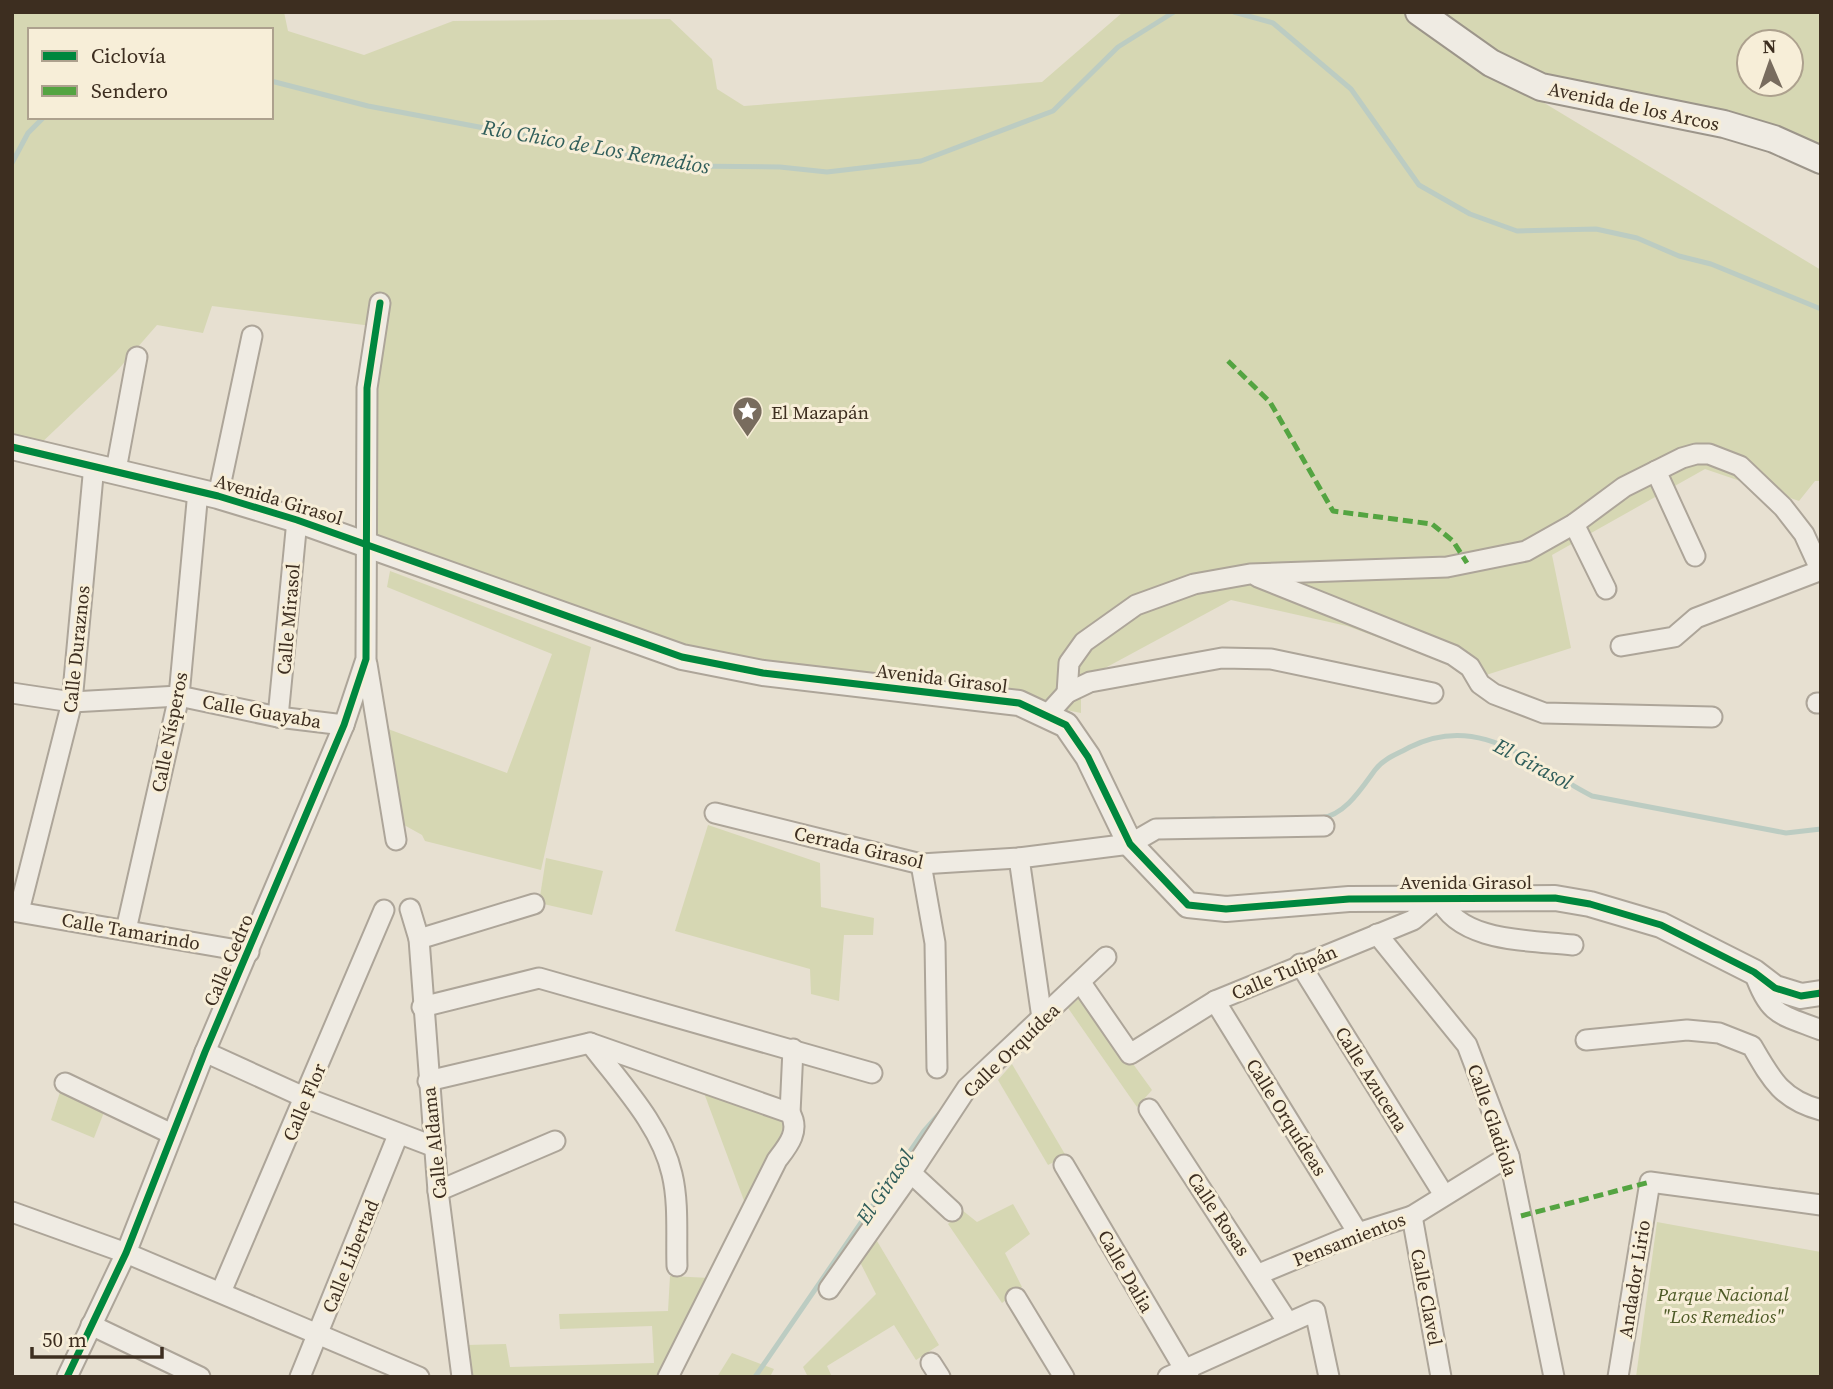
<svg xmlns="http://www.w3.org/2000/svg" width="1833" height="1389" font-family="'Source Serif 4',serif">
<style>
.green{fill:#d6d7b3;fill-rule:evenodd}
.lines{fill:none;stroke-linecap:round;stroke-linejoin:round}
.stream{stroke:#bcccc2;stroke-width:5}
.minor-casing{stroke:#ada599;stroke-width:23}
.tertiary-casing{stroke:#ada599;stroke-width:28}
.secondary-casing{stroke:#9c958a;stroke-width:30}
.minor{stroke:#efebe3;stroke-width:19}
.tertiary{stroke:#efebe3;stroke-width:24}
.secondary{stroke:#efebe3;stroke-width:26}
.quiet{stroke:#54a441;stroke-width:5;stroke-dasharray:10 5;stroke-linecap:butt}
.cycleway-casing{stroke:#f7eed8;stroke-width:11}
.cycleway{stroke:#00873e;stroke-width:7}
.labels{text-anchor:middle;stroke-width:6;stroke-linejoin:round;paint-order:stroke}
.street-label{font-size:19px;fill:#3d2e20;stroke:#f7eed8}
.poi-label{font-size:19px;fill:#3d2e20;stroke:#f7eed8;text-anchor:start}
.park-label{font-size:19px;font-style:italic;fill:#4d5a26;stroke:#f7eed8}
.water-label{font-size:21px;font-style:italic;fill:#2f5d5a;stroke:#f7eed8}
</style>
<rect width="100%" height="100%" fill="#e7e0d1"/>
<g class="green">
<path d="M284 12 288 31 364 55 453 21 670 19 712 59 717 89 744 106 1042 82 1123 12H1821V162L1547 73 1536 98 1821 270V481H1815L1799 501 1705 469 1552 555 1571 648 1483 676 1347 626 1231 600 1081 681V713L991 695 782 667 675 647 374 536 380 327 212 306 203 333 157 325 116 372 37 447 12 443V14ZM30 30H271V117H30ZM1749 42H1791V84H1749Z"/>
<polygon points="390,571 591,647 541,870 425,841 422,835 397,821 388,729 507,773 552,654 387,587"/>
<polygon points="708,825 820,863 821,907 874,918 873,935 844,935 839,1001 811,994 810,969 675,931"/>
<polygon points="546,858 603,871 592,915 539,903"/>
<polygon points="1083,995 1152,1090 1137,1107 1068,1008"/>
<polygon points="1012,1064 1066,1156 1048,1165 998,1080"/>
<polygon points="62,1086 106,1107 94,1138 51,1120"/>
<polygon points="704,1093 787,1119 790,1138 746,1206"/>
<polygon points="1013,1204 1030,1234 1005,1253 1022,1287 1002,1303 948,1224 962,1210 977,1222"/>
<polygon points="1657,1222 1821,1252 1821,1377 1636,1377"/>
<polygon points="877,1241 939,1345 916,1360 894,1325 827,1366 832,1377 808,1377 803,1367 876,1294 858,1258"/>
<polygon points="670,1276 710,1278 659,1377 467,1377 466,1345 506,1344 510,1367 654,1363 652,1326 560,1329 559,1314 668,1311"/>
<polygon points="732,1353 774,1369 770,1377 717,1377"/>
</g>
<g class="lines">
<g class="stream">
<polyline points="1234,12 1273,23 1351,89 1419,185 1470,214 1517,231 1596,229 1637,238 1679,256 1711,264 1821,309"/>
<polyline points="271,81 368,106 685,166 780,167 827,172 921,161 1053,111 1118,47 1174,12"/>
<polyline points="12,163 28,133 44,117"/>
<path d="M1321 818C1345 815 1361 789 1375 770 1384 758 1398 754 1410 747 1482 711 1534 767 1592 796L1786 833 1821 829"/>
<polyline points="1192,821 1214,819"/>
<polyline points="755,1377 924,1131 940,1113"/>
</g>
<defs>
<g id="minor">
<polyline points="116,470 137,357"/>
<polyline points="1656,471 1695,556"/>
<polyline points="218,496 252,336"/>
<polyline points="1574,524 1606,589"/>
<polyline points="1258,577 1453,655 1470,667 1480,684 1494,694 1544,713 1712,717"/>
<polyline points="1621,646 1674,637 1696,618 1819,571"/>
<polyline points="367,664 396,840"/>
<polyline points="12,693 72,702 179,696 278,717 344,725"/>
<polyline points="1067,693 1069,663 1084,642 1136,605 1194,584 1250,574 1447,567 1526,551 1574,524 1624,487 1682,458 1696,454 1709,454 1740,466 1783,507 1804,534 1821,571"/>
<polyline points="1817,703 1821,703"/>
<polyline points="1048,714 1067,693 1090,682 1222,658 1271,659 1433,693"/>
<polyline points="278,717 297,520"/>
<polyline points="715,813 921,864 1019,858 1130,844 1156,829 1324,826"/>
<polyline points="1019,858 1042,1018"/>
<polyline points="921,864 935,943 937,1068"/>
<polyline points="410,909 419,939 438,1191 462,1377"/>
<polyline points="12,911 249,952"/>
<polyline points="19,911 72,702 94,465"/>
<polyline points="126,930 179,696 198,491"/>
<polyline points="1377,934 1467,1045 1509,1156 1554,1377"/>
<polyline points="419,939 534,904"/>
<polyline points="1300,964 1444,1195"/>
<path d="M1754 972C1769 1016 1780 1014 1821 1030"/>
<path d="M1081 983 1130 1054 1215 1001 1413 920 1439 898C1460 943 1530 940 1573 945"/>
<polyline points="1215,1001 1358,1233"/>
<polyline points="422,1007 539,978 872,1073"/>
<path d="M1586 1040 1687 1030 1719 1033 1752 1046C1771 1079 1782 1100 1821 1110"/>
<path d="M590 1043C620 1083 661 1125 672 1174 679 1203 676 1237 677 1266"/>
<polyline points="205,1052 306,1098 435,1147"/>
<path d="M428 1081 590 1043 790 1113C801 1131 787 1147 777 1160L668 1377"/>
<polyline points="65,1083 172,1134"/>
<polyline points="1149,1109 1287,1321"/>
<polyline points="790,1113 793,1049"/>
<polyline points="1064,1165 1189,1377"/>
<polyline points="911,1173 952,1211"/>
<polyline points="438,1191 555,1141"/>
<polyline points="12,1212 126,1253 419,1377"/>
<polyline points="1412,1216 1441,1377"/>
<polyline points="1259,1274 1358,1233 1412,1216 1509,1156"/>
<polyline points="829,1289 911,1173 967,1088 1106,957"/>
<polyline points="221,1292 384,910"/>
<polyline points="1016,1298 1064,1377"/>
<polyline points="91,1325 200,1377"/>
<polyline points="931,1363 940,1377"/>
<polyline points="67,1377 126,1253 205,1052 344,725 366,659 367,388 380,303"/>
<polyline points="300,1377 398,1135"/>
<polyline points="1168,1377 1315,1311 1329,1377"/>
<polyline points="1618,1377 1650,1182 1821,1205"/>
</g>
<polyline id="tertiary" points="12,447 218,496 297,520 682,657 763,673 1019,703 1066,725 1088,757 1130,844 1188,905 1226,909 1349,899 1555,898 1590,904 1661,925 1754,972 1775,988 1801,996 1821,993"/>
<polyline id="secondary" points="1419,12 1491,63 1541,87 1724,124 1774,139 1821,160"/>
</defs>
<use href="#minor" class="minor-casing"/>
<use href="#tertiary" class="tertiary-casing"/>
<use href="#secondary" class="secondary-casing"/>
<use href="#minor" class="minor"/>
<use href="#tertiary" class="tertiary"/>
<use href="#secondary" class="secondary"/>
<g class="quiet">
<polyline points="1228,361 1270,402 1333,511 1432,524 1453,541 1467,563"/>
<polyline points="1521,1216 1650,1182"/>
</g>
<defs>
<g id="cycleway">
<polyline points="12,447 218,496 297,520 682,657 763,673 1019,703 1066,725 1088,757 1130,844 1188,905 1226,909 1349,899 1555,898 1590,904 1661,925 1754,972 1775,988 1801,996 1821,993"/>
<polyline points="67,1377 126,1253 205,1052 344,725 366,659 367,388 380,303"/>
</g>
</defs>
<use href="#cycleway" class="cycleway-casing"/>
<use href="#cycleway" class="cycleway"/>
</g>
<defs>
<symbol id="sight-pin" viewBox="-11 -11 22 30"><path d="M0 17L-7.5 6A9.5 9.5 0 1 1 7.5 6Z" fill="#786c5e" stroke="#f7eed8"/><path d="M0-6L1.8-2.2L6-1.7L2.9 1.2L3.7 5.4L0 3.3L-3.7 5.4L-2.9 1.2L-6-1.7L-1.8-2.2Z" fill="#fff"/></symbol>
</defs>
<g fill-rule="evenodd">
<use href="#sight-pin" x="730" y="394" width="35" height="47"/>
</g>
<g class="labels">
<g class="street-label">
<text transform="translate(1634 106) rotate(12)" y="7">Avenida de los Arcos</text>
<text transform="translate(279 499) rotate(17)" y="7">Avenida Girasol</text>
<text transform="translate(288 619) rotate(-85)" y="7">Calle Mirasol</text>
<text transform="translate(76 649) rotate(-84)" y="7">Calle Duraznos</text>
<text transform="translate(942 678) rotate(7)" y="7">Avenida Girasol</text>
<text transform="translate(262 711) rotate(10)" y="7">Calle Guayaba</text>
<text transform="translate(169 732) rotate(-79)" y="7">Calle Nísperos</text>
<text transform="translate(859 847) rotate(13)" y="7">Cerrada Girasol</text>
<text x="1466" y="889">Avenida Girasol</text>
<text transform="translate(131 931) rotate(10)" y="7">Calle Tamarindo</text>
<text transform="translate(228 960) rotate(-67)" y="7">Calle Cedro</text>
<text transform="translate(1284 972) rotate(-23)" y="7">Calle Tulipán</text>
<text transform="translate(1011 1050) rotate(-44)" y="7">Calle Orquídea</text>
<text transform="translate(1372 1079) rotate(58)" y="7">Calle Azucena</text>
<text transform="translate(304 1102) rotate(-67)" y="7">Calle Flor</text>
<text transform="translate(1287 1117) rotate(58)" y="7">Calle Orquídeas</text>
<text transform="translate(1493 1120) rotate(71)" y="7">Calle Gladiola</text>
<text transform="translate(434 1143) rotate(-96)" y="7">Calle Aldama</text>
<text transform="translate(1219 1214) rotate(56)" y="7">Calle Rosas</text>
<text transform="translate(1349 1239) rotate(-21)" y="7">Pensamientos</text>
<text transform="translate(350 1256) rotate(-68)" y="7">Calle Libertad</text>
<text transform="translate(1126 1271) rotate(60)" y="7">Calle Dalia</text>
<text transform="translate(1634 1279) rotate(-81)" y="7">Andador Lirio</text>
<text transform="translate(1427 1297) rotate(79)" y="7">Calle Clavel</text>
</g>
<g class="poi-label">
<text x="771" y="419">El Mazapán</text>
</g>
<g class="park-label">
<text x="1723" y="1301">Parque Nacional<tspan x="1723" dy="22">"Los Remedios"</tspan></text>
</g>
<g class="water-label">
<text transform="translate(596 147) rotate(10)" y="7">Río Chico de Los Remedios</text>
<text transform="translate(1533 764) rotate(28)" y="7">El Girasol</text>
<text transform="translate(885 1187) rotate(-56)" y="7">El Girasol</text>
</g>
</g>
<rect width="1833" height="1389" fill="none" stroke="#3d2e20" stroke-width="28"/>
<rect x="28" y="28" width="245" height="91" fill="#f7eed8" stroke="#ada18e" stroke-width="2"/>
<rect x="42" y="51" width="35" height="10" fill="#00873e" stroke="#ada18e" stroke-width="2"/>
<text x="91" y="63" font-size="21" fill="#3d2e20">Ciclovía</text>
<rect x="42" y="86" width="35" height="10" fill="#54a441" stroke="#ada18e" stroke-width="2"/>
<text x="91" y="98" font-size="21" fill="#3d2e20">Sendero</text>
<g transform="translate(1770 63) rotate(358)"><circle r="33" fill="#f7eed8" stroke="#ada18e" stroke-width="2"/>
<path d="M0-5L12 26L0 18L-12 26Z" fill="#786c5e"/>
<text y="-10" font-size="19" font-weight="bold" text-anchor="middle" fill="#3d2e20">N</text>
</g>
<path d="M32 1347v10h130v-10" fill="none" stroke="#3d2e20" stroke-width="3.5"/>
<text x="42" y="1347" font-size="21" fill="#3d2e20" stroke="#f7eed8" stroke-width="5" paint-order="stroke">50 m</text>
</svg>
